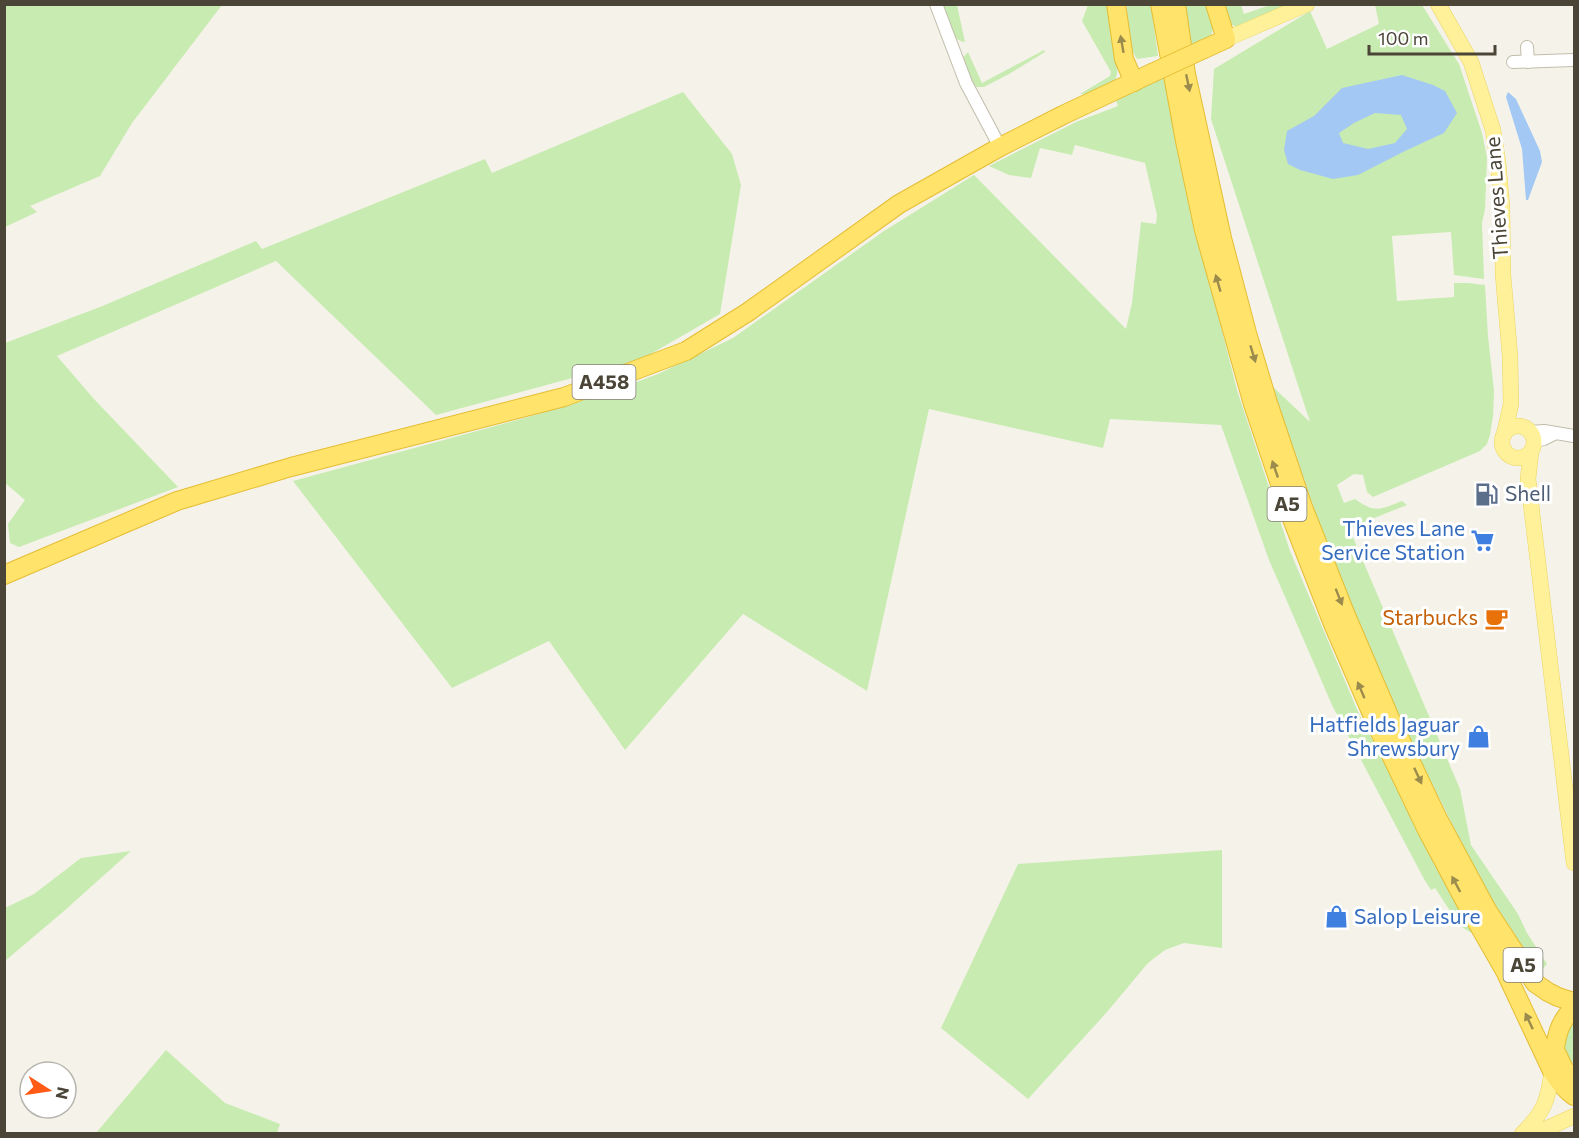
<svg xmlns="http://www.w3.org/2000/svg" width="1579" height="1138" font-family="Commissioner,sans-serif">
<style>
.green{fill:#c8ebb1}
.water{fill:#a4c8f4;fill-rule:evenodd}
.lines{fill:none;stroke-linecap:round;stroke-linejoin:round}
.minor-casing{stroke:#c1bdab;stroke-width:14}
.major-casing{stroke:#ead463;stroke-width:16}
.highway-casing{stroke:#e5bd34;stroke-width:20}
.minor{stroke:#fff;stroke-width:12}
.major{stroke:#fff199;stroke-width:15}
.highway{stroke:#ffe36b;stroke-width:18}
.highway-bridge-casing{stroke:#e5bd34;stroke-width:20;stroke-linecap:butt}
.highway-bridge{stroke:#ffe36b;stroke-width:18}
.oneway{fill:#9b8c4e}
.labels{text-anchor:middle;stroke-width:6;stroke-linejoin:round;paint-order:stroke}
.shield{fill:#fff;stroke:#807d73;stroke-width:1.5}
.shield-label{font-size:20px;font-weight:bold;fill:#4a4537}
.street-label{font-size:21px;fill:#4a4537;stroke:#fff}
.service-label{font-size:21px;fill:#4e5e75;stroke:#fff;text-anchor:start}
.shop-label{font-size:21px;fill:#366cbe;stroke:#fff;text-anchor:end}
.food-label{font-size:21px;fill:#c56008;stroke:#fff;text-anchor:end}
</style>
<rect width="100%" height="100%" fill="#f5f3e9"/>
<g class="green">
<polygon points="5,4 222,5 132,123 100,176 30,206 37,212 5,227"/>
<path d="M941 5H957L965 42C948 40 946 18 941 5Z"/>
<path d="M1088 5H1110C1112 21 1123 67 1115 80 1110 89 1090 94 1080 94L1110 76 1111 72 1082 21Z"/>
<polygon points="1127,5 1151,5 1158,56 1137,59 1128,43"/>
<polygon points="1183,5 1208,5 1214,27 1209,40 1189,48"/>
<polygon points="1220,5 1241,5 1244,14 1270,5 1296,5 1238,28 1226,21"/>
<path d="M1375 5H1422L1459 64 1482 133 1487 157 1485 209 1482 223 1484 279 1454 275 1451 232 1392 236 1397 301 1454 297V283H1468L1485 285 1488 336 1494 391 1493 416 1490 435 1487 444 1480 451 1373 497 1367 492 1363 475 1354 474 1337 485 1344 503 1355 499C1376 514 1381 509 1402 501L1407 505 1349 528 1460 789 1471 845 1518 914 1527 933 1547 964 1540 972 1484 888 1383 685 1339 581 1272 386 1310 422 1211 119 1214 69 1310 11 1327 49 1379 24Z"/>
<path d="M1044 50 1045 52 1009 74 984 87H976C971 81 964 69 963 62 962 57 965 56 968 52L982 83Z"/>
<polygon points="1164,78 1183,176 1237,390 1290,551 1359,714 1475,935 1460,926 1435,888 1431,890 1424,879 1332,705 1269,560 1221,425 1110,419 1103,448 929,409 867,691 743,614 625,750 549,641 452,688 293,481 528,417 601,395 658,374 733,338 884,231 974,175 1126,329 1132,303 1141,222 1156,224 1157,215 1145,163 1075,145 1072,155 1040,148 1031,178 1009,175 989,166 1076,122 1118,106 1115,98"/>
<polygon points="683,92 732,154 741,185 720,314 642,359 436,415 276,261 57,356 94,399 178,487 19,547 10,543 8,524 25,500 5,483 5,343 100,307 256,241 262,249 485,159 492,173"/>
<polygon points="1222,850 1222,948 1184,943 1165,950 1148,963 1107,1012 1028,1099 941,1028 1018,864"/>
<polygon points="131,851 64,911 5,961 5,908 34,894 81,858"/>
<path d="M1574 1019V1073C1561 1050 1559 1042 1574 1019Z"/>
<polygon points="166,1050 225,1103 280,1124 277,1133 96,1133"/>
</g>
<g class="water">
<path d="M1402 75 1433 85 1445 91 1457 113 1444 133 1405 151 1358 175 1333 179 1300 170 1288 164 1284 150 1287 131 1314 116 1342 88ZM1375 113 1401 115 1407 129 1395 143 1368 149 1343 143 1339 133 1354 123Z"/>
<polygon points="1508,92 1516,99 1540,151 1542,162 1528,200 1526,200 1522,149 1506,97"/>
</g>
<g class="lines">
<defs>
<g id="minor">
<polyline points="936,4 966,83 1000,147"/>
<polyline points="1527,47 1528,62"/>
<polyline points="1513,62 1574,60"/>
<polyline points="1530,432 1544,431 1574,436"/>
<polyline points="1534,441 1544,439 1554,434"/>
</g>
<g id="major">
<polyline points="1438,4 1471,62 1493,130 1498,162 1502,207 1503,274 1510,356 1511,404 1504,435"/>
<polyline points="1226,39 1307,4"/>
<circle cx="1518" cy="442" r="16"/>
<polyline points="1531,452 1528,479 1574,863"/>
<path d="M1522 1134C1544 1112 1548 1101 1552 1071"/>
<polyline points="1527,1134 1541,1131 1574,1116"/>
</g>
<g id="highway">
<polyline points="1116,4 1124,59 1134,82"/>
<path d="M1160 4 1185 141 1204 230 1253 404 1289 511 1333 624 1378 728 1427 830 1466 903 1505 971 1552 1071C1559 1081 1564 1089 1574 1096"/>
<polyline points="1176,4 1186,74 1222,238 1247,333 1268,403 1303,507 1345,613 1389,716 1437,817 1487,910 1535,983 1548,992 1558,997 1574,1002"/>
<polyline points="1204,49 1226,39 1215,4"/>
<polyline points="4,575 177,501 291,467 564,397 686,351 748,312 899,204 1000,147 1063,115 1152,73"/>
<polyline points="1557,1054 1564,1069 1574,1079"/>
<path d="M1552 1071C1556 1046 1554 1026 1574 1008"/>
</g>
</defs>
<use href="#minor" class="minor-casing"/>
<use href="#major" class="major-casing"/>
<use href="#highway" class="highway-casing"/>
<use href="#minor" class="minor"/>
<use href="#major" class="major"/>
<use href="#highway" class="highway"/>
<defs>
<polyline id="highway-bridge" points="1152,73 1204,49"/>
</defs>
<use href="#highway-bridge" class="highway-bridge-casing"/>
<use href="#highway-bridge" class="highway-bridge"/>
</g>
<defs><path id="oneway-solid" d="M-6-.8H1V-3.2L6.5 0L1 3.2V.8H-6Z" transform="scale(1.5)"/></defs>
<g class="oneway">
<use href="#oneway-solid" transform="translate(1122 44) rotate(-100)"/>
<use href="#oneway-solid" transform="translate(1188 83) rotate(78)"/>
<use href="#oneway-solid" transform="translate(1218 283) rotate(-106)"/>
<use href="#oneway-solid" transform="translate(1253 354) rotate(73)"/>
<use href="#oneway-solid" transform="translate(1275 469) rotate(-109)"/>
<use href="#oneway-solid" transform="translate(1339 597) rotate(68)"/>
<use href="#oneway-solid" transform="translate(1361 690) rotate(-113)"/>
<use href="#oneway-solid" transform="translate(1418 776) rotate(65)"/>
<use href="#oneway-solid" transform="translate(1456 884) rotate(-118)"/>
<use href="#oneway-solid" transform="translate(1529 1021) rotate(-115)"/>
</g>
<defs>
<symbol id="fuel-bare" viewBox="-9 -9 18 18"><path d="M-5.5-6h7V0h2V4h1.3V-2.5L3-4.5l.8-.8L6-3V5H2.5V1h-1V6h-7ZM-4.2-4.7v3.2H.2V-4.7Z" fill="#5c6f8a" stroke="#fff" stroke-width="2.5" paint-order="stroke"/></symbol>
<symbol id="supermarket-bare" viewBox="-9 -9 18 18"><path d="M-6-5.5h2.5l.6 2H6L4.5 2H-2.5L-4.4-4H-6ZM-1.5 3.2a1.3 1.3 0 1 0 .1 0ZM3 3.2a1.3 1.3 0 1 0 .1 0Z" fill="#3f7fe0" stroke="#fff" stroke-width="2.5" paint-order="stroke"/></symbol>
<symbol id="cafe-bare" viewBox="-9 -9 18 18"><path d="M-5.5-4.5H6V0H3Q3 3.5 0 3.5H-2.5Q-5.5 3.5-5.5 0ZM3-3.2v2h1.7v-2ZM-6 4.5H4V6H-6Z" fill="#e8710a" stroke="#fff" stroke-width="2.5" paint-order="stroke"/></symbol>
<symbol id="shop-bare" viewBox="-9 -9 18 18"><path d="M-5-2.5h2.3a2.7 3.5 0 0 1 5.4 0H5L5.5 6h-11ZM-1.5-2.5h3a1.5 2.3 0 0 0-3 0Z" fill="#3f7fe0" stroke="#fff" stroke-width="2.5" paint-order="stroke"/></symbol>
</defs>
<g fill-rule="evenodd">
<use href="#fuel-bare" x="1470" y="478" width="33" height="33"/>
<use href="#supermarket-bare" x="1466" y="524" width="33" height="33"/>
<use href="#cafe-bare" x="1480" y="602" width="33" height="33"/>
<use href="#shop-bare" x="1462" y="720" width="33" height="33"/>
<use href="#shop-bare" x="1320" y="900" width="33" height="33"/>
</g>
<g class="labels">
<g class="shield">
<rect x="572.5" y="365" width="63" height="34" rx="4.5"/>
<rect x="1267.5" y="487" width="39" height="34" rx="4.5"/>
<rect x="1503.5" y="948" width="39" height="34" rx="4.5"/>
</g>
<g class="shield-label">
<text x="604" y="389">A458</text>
<text x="1287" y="511">A5</text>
<text x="1523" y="972">A5</text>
</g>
<g class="street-label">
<text transform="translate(1497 198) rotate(-94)" y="7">Thieves Lane</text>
</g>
<g class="service-label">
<text x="1505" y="501">Shell</text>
</g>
<g class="shop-label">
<text x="1465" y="536">Thieves Lane<tspan x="1465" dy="24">Service Station</tspan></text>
<text x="1460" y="732">Hatfields Jaguar<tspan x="1460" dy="24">Shrewsbury</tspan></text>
<text x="1354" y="924" text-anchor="start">Salop Leisure</text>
</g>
<g class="food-label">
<text x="1478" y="625">Starbucks</text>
</g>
</g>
<rect width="1579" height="1138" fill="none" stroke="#4a4537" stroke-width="12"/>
<g transform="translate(48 1090) rotate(102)"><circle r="28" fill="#ffffff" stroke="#b7b5af" stroke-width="1.5"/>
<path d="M0-4.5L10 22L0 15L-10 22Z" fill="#ff5b17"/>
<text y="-9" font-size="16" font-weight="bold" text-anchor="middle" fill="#4a4537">N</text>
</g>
<path d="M1369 45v9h126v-9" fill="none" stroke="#4a4537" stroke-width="3"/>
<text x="1378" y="45" font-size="18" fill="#4a4537" stroke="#ffffff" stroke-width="4.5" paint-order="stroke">100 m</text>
</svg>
